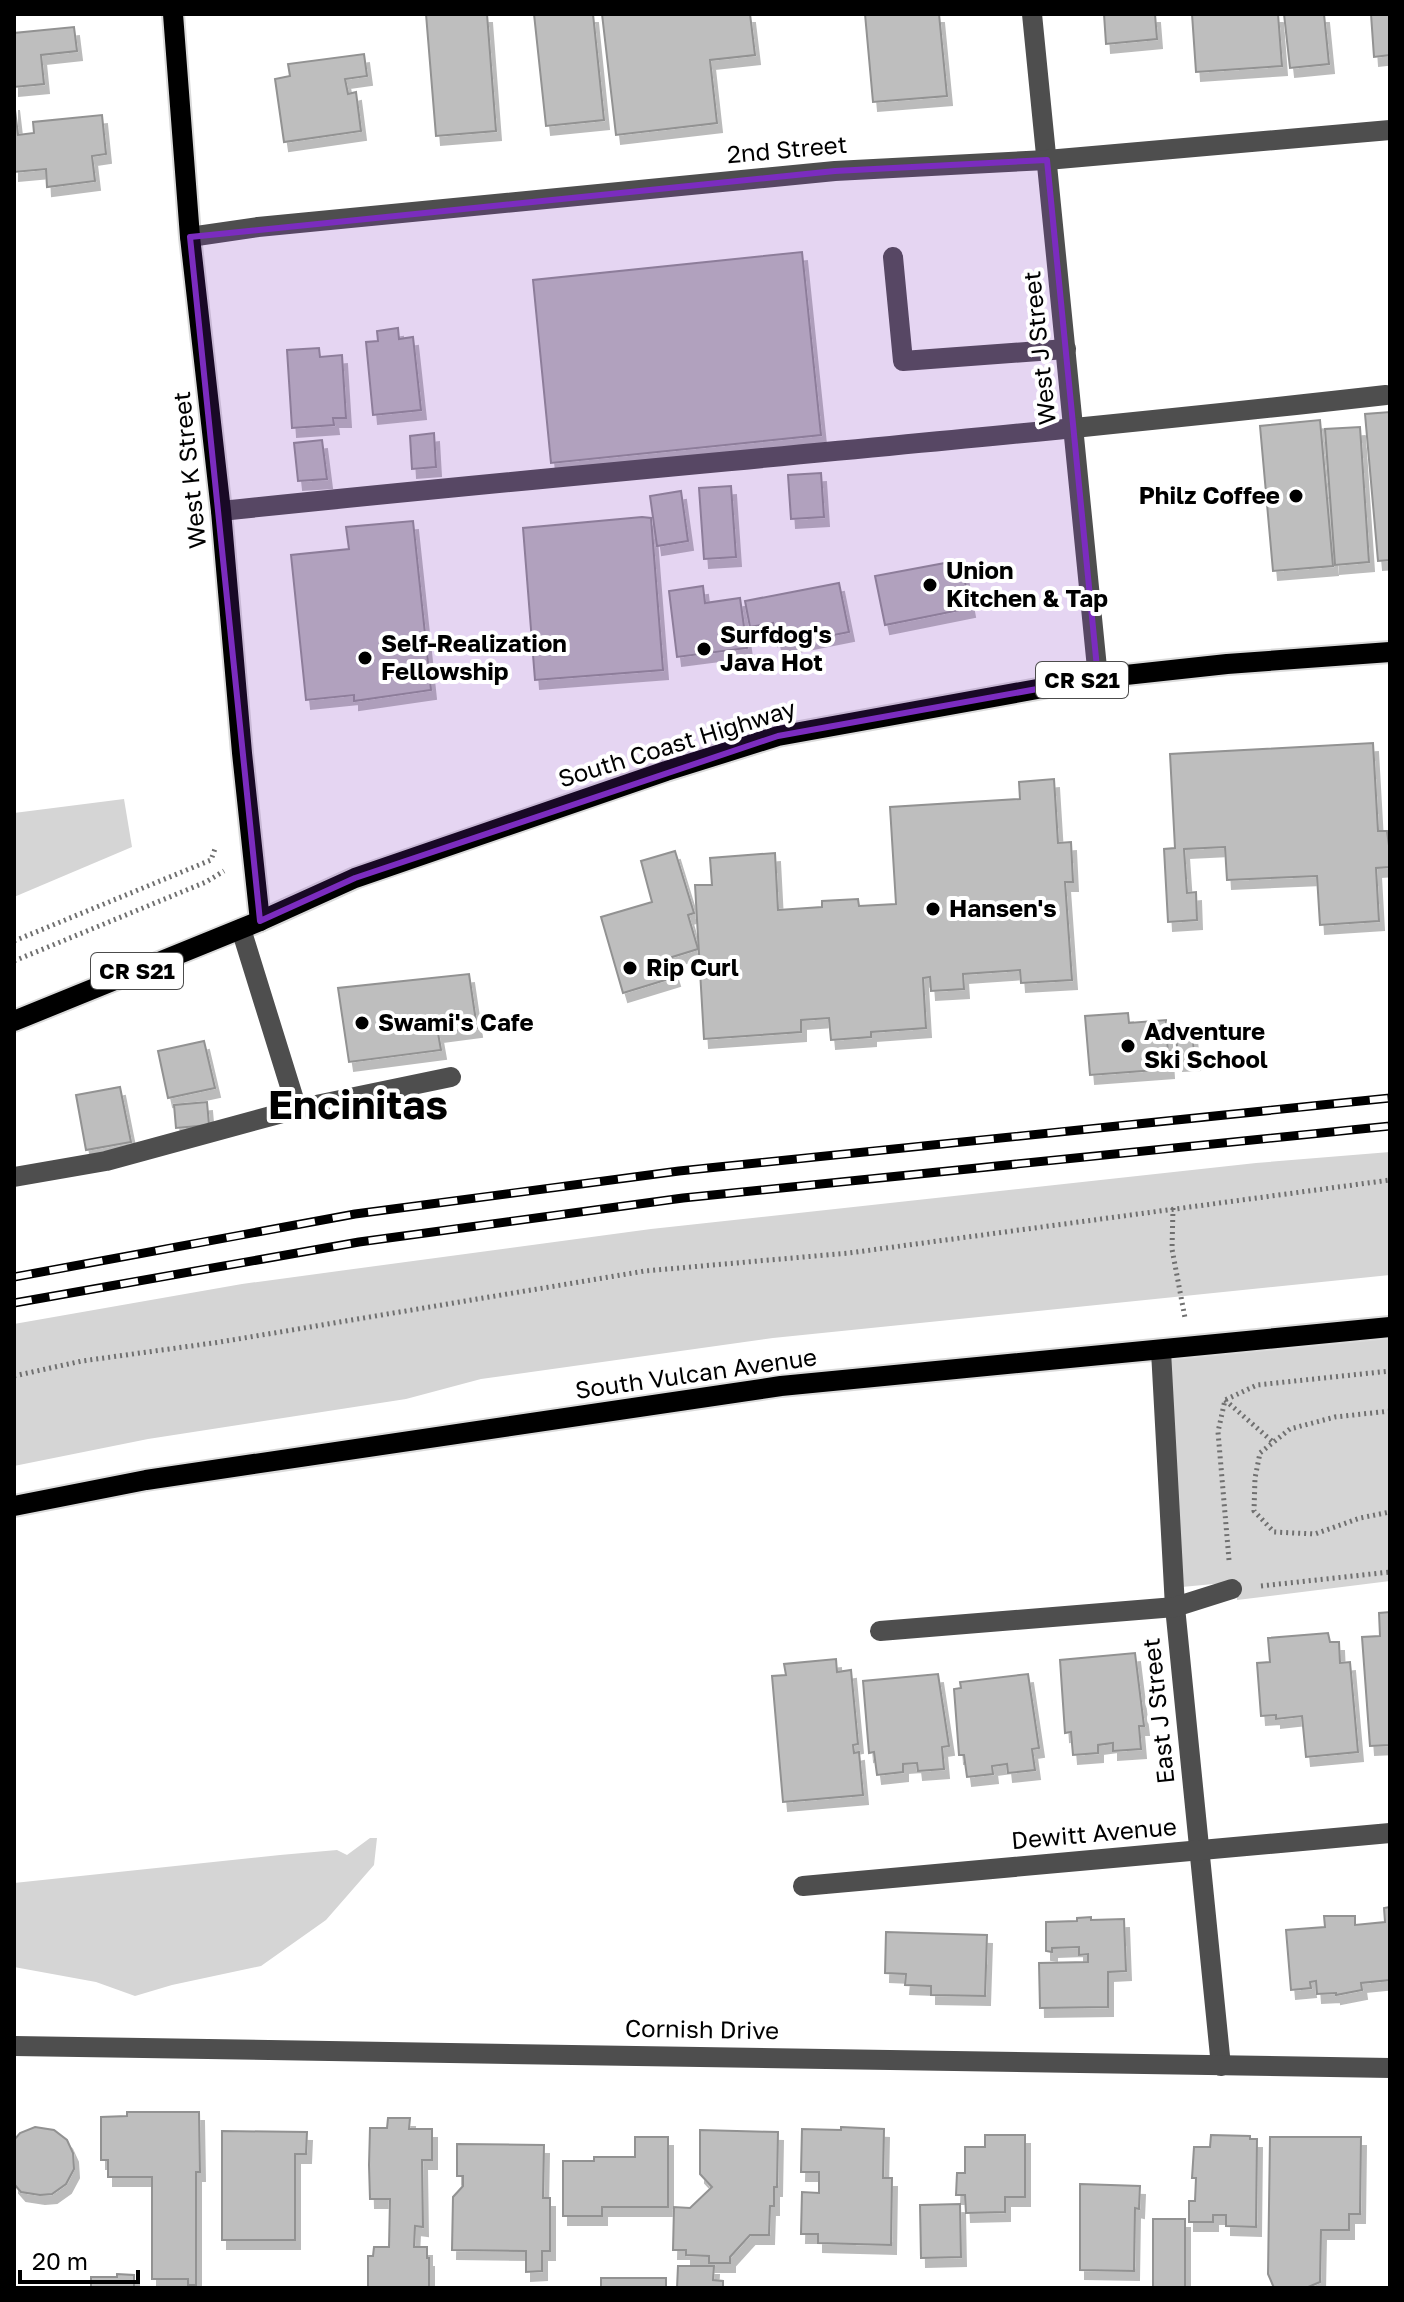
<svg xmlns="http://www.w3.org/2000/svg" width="1404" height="2302" font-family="'Golos Text',sans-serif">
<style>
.green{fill:#d5d5d5}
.building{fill:#bebebe;stroke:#929292;stroke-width:2;filter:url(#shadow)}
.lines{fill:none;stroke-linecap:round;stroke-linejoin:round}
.major-casing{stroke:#dbdbdb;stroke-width:24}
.path{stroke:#707070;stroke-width:5;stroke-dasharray:2 4;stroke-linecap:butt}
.minor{stroke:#4e4e4e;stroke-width:20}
.major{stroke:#000;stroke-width:20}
.rail-casing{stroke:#000;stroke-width:9}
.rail{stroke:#fff;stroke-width:6;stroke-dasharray:18;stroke-linecap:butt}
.marked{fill:#7b2cbf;fill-opacity:0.2;stroke:#7b2cbf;stroke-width:6;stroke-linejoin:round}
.poi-dot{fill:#000;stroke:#fff;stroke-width:3}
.labels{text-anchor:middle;stroke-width:8;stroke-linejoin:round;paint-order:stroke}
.shield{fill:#fff;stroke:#4c4c4c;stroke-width:2}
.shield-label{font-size:22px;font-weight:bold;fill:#000}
.street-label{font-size:24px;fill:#000;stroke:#fff}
.poi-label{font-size:24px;font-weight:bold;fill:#000;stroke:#fff;text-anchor:start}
.town-label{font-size:40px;font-weight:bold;fill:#000;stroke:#fff}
</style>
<defs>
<filter id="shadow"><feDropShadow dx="5" dy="9" stdDeviation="0" flood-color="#0004"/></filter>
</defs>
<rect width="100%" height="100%" fill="#fff"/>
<g class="green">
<polygon points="124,799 132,847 14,897 14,813"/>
<polygon points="1390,1152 1390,1275 773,1338 481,1379 406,1399 148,1439 14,1466 14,1324 242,1284 651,1229 1256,1163"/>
<polygon points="1390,1325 1390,1581 1237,1600 1235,1582 1171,1588 1161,1347"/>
<polygon points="370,1838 377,1838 374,1865 326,1920 261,1966 172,1985 135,1996 96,1982 14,1967 14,1883 280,1855 337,1850 347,1855"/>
</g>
<g class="building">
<polygon points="426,14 487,14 496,131 436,136"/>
<polygon points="534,14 593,14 604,120 546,126"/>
<polygon points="602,14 750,14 755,55 710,60 717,123 616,135"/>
<polygon points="865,14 939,14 947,96 873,102"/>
<polygon points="1104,14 1155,14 1157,39 1106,44"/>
<polygon points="1192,14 1278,14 1282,66 1196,72"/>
<polygon points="1284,14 1324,14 1329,64 1290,68"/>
<polygon points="1371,14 1390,14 1390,55 1374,57"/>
<polygon points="74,27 77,51 41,55 44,84 14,87 14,33"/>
<polygon points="364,54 367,76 345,79 348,94 356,92 361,131 284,142 275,79 290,76 288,64"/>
<polygon points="14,101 18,135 34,133 33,122 102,115 106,154 92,156 95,181 47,187 46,169 14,172"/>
<polygon points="802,252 821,435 551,463 533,280"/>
<polygon points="398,328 399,339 413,337 421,410 373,415 366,342 378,341 377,331"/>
<polygon points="319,348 320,357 342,355 346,418 333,418 334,425 292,428 287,350"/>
<polygon points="1390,412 1390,560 1378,561 1365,414"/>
<polygon points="1320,420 1333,566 1273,571 1260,426"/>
<polygon points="1360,427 1369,562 1335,565 1325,429"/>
<polygon points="434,433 436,467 412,469 410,436"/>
<polygon points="322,440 327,479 298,481 294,443"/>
<polygon points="821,473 824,517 791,519 788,475"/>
<polygon points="731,486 736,557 704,559 699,488"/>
<polygon points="681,491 688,541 657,546 650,496"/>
<polygon points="642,517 651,518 663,670 535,680 523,528"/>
<polygon points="413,521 431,690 354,701 354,695 306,700 291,555 349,549 346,527"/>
<polygon points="961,560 970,608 885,625 875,576"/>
<polygon points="839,583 849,632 778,646 773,623 750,627 745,601"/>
<polygon points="703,586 705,603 740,598 747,648 677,657 669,591"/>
<polygon points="1373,743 1378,831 1387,831 1390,853 1390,867 1376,868 1379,921 1320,925 1317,876 1227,880 1225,847 1184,849 1187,893 1196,892 1197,920 1168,922 1164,849 1175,848 1170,754"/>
<polygon points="1054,779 1058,843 1071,842 1073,882 1065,882 1072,980 1021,983 1020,970 963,974 964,989 931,991 930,977 923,978 926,1028 871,1032 871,1037 831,1040 829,1018 801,1020 801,1032 704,1039 695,885 712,885 710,858 775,853 778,910 822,907 822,901 858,899 859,906 896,904 890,807 1020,799 1019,782"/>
<polygon points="675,851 694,913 688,915 698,949 669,958 675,977 623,993 601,917 652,902 641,861"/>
<polygon points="469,974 477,1028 438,1033 441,1050 349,1062 338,988"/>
<polygon points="1128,1013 1129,1023 1166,1020 1169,1069 1090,1075 1085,1016"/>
<polygon points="1192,1032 1195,1061 1178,1062 1176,1033"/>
<polygon points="204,1041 215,1088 168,1098 158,1051"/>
<polygon points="120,1087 131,1142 86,1150 76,1095"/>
<polygon points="207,1102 209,1125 176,1128 174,1105"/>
<polygon points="1390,1612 1390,1745 1370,1746 1362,1637 1380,1636 1379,1613"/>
<polygon points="1328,1633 1330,1642 1339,1642 1340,1663 1350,1662 1358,1752 1306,1757 1302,1716 1276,1719 1276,1715 1261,1716 1257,1663 1270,1662 1268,1638"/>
<polygon points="1135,1653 1144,1726 1139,1726 1141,1749 1113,1751 1113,1743 1098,1745 1098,1753 1073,1755 1071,1732 1065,1733 1060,1660"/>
<polygon points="836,1659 837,1672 851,1670 858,1744 853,1745 854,1753 859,1752 863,1795 783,1802 772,1676 786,1675 784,1664"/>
<polygon points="938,1674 949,1746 942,1747 944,1769 918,1771 917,1763 903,1764 903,1772 877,1775 874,1752 869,1753 863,1681"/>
<polygon points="1028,1674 1039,1748 1032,1749 1035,1770 1008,1773 1007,1764 992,1766 993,1774 967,1777 964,1755 959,1755 954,1689 961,1688 960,1682"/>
<polygon points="1390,1907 1390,1980 1361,1983 1362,1990 1336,1995 1336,1993 1317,1994 1316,1981 1310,1982 1311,1988 1291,1990 1286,1930 1325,1927 1324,1916 1355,1916 1355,1925 1385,1922 1384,1908"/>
<polygon points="1091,1917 1091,1920 1124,1919 1126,1971 1108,1972 1108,2007 1040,2008 1039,1963 1088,1962 1088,1954 1079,1955 1079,1947 1052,1948 1052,1952 1046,1951 1046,1922 1077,1921 1077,1918"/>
<polygon points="886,1932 987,1935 985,1996 931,1995 931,1986 905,1985 906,1974 885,1973"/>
<polygon points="127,2112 199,2112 200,2172 196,2172 196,2285 188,2285 188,2279 152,2279 152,2177 108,2177 108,2160 101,2160 101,2117 127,2116"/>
<polygon points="388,2118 410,2118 409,2129 432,2129 432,2160 422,2160 423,2227 415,2226 414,2247 427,2247 427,2258 429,2258 429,2288 368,2288 368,2256 373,2256 374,2247 389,2247 390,2199 370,2199 369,2165 370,2128 387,2128"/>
<polygon points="35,2127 54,2130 67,2140 73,2153 74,2169 66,2184 52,2194 40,2195 21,2192 14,2184 14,2140 20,2133"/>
<polygon points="841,2127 884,2129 883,2178 892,2178 891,2245 818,2243 818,2234 801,2234 802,2192 819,2193 819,2172 801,2172 802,2129 841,2130"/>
<polygon points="700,2130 778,2132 777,2187 774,2187 774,2206 770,2206 769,2235 750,2235 730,2257 730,2263 709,2263 709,2256 686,2255 686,2250 673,2250 674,2207 690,2208 712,2187 700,2174"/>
<polygon points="222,2131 307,2132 306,2154 295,2154 295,2240 222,2240"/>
<polygon points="985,2135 1025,2135 1025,2197 1005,2197 1005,2212 966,2213 965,2195 956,2195 957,2173 965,2173 965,2147 985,2147"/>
<polygon points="1211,2135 1250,2136 1250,2139 1257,2139 1256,2227 1226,2226 1226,2215 1213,2215 1213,2222 1189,2222 1189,2201 1195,2201 1196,2178 1192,2178 1194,2147 1210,2147"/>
<polygon points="635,2137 668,2137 668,2207 602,2207 602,2216 563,2216 563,2161 594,2161 594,2157 635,2157"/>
<polygon points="1270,2137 1361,2137 1360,2214 1349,2214 1349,2230 1321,2230 1320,2282 1306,2288 1274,2288 1268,2274"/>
<polygon points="457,2144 544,2145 543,2198 550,2198 550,2251 542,2251 542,2271 526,2272 526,2251 452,2250 453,2197 463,2186 463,2176 457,2176"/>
<polygon points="1080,2184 1140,2186 1139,2209 1135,2208 1134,2271 1080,2270"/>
<polygon points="960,2204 961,2257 921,2258 920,2205"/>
<rect x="1153" y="2219" width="32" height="69"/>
<polygon points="678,2266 714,2266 713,2280 723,2281 723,2288 677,2288"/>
<polygon points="117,2274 134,2275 134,2288 91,2288 91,2277 117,2277"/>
<rect x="601" y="2278" width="65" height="10"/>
</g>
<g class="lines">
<defs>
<g id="major">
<polyline points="173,14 190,237 221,511 242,753 260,921"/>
<polyline points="14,1021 260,921 355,878 666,771 778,736 1098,678 1227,664 1390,652"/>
<polyline points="14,1506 146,1480 781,1386 1390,1327"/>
</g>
</defs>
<use href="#major" class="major-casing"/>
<g class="path">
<polyline points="14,941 211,860 216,846"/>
<polyline points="14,961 206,882 224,871"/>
<polyline points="1173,1208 1172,1249 1185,1318"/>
<polyline points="14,1376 82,1361 220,1342 645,1271 849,1253 1390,1180"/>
<polyline points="1225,1400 1273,1442"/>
<polyline points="1390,1411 1335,1417 1290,1429 1260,1453 1255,1478 1254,1511 1274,1532 1315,1534 1360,1518 1390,1512"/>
<polyline points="1229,1560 1218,1432 1225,1400 1257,1385 1390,1371"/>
<polyline points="1261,1586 1390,1572"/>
</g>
<g class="minor">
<polyline points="1032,14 1098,678"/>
<polyline points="190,237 258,227 835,171 1047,160 1390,130"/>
<polyline points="893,257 903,361 1066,349"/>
<path d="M221 511C609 470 998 439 1386 395"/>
<polyline points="241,929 297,1109 451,1077"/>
<polyline points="14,1177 106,1161 297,1109"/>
<polyline points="1161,1351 1175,1607 1221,2066"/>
<polyline points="880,1631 1175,1607 1232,1589"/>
<polyline points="803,1886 1390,1833"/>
<polyline points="14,2046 1390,2068"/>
</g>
<use href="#major" class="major"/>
<defs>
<g id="rail">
<polyline points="14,1277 355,1214 679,1171 1390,1098"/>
<polyline points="14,1303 359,1242 683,1198 1390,1126"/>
</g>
</defs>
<use href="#rail" class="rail-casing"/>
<use href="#rail" class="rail"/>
</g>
<path class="marked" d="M1047 160 1098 678 778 736 355 878 260 921 190 237 835 171Z"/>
<g class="poi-dot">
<circle cx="1296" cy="496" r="8"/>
<circle cx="930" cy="585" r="8"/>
<circle cx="704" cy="649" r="8"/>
<circle cx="365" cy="658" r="8"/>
<circle cx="933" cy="909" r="8"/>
<circle cx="630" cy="968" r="8"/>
<circle cx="362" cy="1023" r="8"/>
<circle cx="1128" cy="1046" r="8"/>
</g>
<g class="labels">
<g class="shield">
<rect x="1036" y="662" width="92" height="36" rx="6"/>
<rect x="91" y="953" width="92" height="36" rx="6"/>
</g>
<g class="shield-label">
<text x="1082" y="688">CR S21</text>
<text x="137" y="979">CR S21</text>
</g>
<g class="street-label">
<text transform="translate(787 150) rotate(-5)" y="8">2nd Street</text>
<text transform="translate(1040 348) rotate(-96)" y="8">West J Street</text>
<text transform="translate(190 470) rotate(-96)" y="8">West K Street</text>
<text transform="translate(677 744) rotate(-17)" y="8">South Coast Highway</text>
<text transform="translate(696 1374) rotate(-8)" y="8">South Vulcan Avenue</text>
<text transform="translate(1159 1711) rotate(-96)" y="8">East J Street</text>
<text transform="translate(1094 1834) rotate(-5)" y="8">Dewitt Avenue</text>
<text transform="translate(702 2030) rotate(1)" y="8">Cornish Drive</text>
</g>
<g class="poi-label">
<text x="1280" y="504" text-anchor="end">Philz Coffee</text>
<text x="946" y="579">Union<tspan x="946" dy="28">Kitchen &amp; Tap</tspan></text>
<text x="720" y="643">Surfdog's<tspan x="720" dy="28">Java Hot</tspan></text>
<text x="381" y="652">Self-Realization<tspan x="381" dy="28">Fellowship</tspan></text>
<text x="949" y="917">Hansen's</text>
<text x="646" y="976">Rip Curl</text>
<text x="378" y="1031">Swami's Cafe</text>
<text x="1144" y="1040">Adventure<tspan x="1144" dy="28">Ski School</tspan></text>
</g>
<g class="town-label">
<text x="358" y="1119">Encinitas</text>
</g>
</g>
<rect width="1404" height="2302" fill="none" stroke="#000000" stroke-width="32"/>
<path d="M20 2270v12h118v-12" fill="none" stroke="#000000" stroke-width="4"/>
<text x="32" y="2270" font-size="24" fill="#000000" stroke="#ffffff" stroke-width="6" paint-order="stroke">20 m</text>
</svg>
